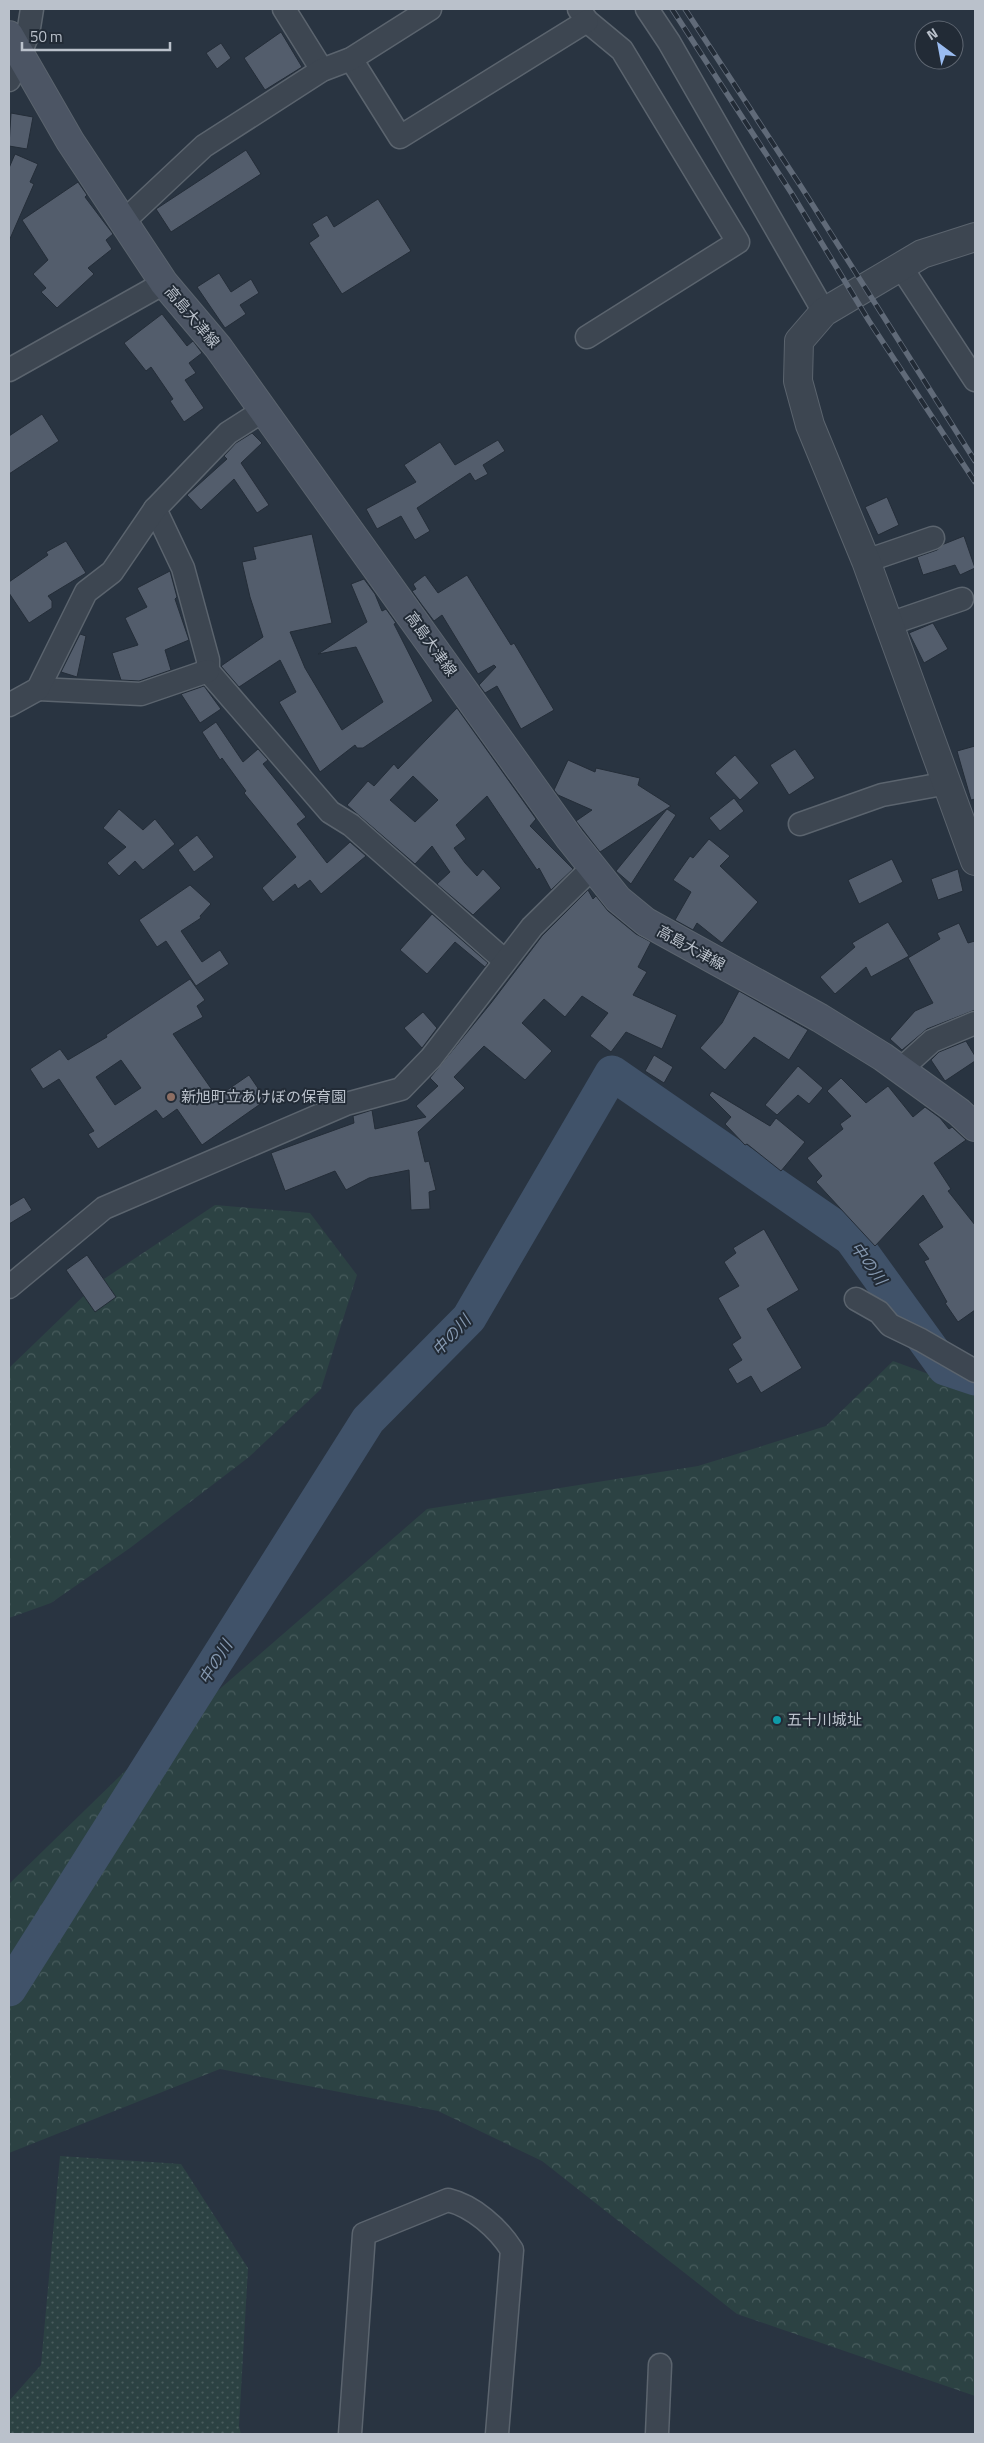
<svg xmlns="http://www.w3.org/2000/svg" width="984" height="2443" font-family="'Titillium Web','Noto Sans JP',sans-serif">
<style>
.grass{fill:url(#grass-dots)}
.forest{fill:url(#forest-crowns)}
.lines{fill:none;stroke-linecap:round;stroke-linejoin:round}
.river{stroke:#405269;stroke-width:35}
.building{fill:#535d6c;stroke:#242d38;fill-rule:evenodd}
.minor-casing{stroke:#5b646e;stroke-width:25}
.tertiary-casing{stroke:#5b646e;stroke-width:30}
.secondary-casing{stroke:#5b646e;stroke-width:30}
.minor{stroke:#3d4651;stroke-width:22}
.tertiary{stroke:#3d4651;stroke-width:28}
.secondary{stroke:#4c5564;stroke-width:28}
.rail-casing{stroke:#606a78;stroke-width:5.5}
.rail{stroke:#222b36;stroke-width:4;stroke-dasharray:11;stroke-linecap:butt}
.education-dot{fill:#8d6e63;stroke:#222b36;stroke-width:2}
.culture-dot{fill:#0f9aa8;stroke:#222b36;stroke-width:2}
.labels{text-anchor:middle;stroke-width:4;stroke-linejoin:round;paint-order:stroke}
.street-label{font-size:15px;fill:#bac1cb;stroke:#222b36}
.poi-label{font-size:15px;fill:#bac1cb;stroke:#222b36;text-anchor:start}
.water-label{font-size:16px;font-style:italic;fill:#8598b0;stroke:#222b36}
</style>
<defs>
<pattern id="grass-dots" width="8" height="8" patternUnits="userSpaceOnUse" patternTransform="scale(1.25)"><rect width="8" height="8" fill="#2c4243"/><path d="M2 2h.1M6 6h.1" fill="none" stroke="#485c5d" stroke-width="1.8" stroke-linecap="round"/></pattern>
<pattern id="forest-crowns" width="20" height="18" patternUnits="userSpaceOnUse" patternTransform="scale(1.25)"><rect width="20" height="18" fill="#2c4243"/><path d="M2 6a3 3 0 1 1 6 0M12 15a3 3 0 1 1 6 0" fill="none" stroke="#485c5d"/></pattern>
</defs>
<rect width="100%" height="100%" fill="#293441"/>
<polygon class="grass" points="60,2156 181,2164 248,2268 239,2426 241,2434 9,2434 9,2401 41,2365"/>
<g class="forest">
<polygon points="215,1205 310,1213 357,1275 321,1389 249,1457 130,1548 51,1603 9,1618 9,1368 95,1285"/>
<polygon points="893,1361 975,1391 975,2396 737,2314 542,2161 438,2111 220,2069 9,2153 9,1884 123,1773 427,1509 698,1466 826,1426"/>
</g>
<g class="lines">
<polyline class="river" points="9,1989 368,1420 469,1318 612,1073 851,1238 945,1368 975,1378"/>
</g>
<g class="building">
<polygon points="281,32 302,67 265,90 244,58"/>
<polygon points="221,43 231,58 217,69 206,53"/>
<polygon points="11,113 33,117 27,149 9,146"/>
<polygon points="246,150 261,174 171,232 156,209"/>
<polygon points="15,154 38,164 30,182 34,184 9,241 9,168"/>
<polygon points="78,182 87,195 85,197 113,234 106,240 112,249 88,268 94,274 57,308 41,292 46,288 33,274 48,260 22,220"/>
<polygon points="378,199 411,251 342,294 309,243 319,236 312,224 327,215 334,227"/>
<polygon points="219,273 231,292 251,279 259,293 240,305 246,314 225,328 197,287"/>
<polygon points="162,314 187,346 193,341 202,353 189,363 196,373 185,380 204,408 184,422 170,401 173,399 151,367 146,371 124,343"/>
<polygon points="42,414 59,441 9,474 9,436"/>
<polygon points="252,433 262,443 241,463 269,505 257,513 234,479 201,510 187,495 227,459 224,456 236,443"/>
<polygon points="498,440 505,451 483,465 488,474 475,481 470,473 417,508 430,531 415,540 401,516 377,529 366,509 416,482 404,465 440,442 455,465"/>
<polygon points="887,497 899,525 878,535 865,507"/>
<polygon points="312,534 332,623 290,632 305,668 342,730 383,702 356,647 318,654 367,622 351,584 364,579 375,594 382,611 386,609 396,623 394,624 433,701 363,748 357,748 355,745 320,772 279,702 296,692 280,660 239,687 221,666 263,637 250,597 242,562 256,559 253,547"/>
<polygon points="964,536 975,568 960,575 955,565 923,575 917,557 937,550 944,544"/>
<polygon points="66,541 86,573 48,596 52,601 52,608 29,623 9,593 9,582 48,555 46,552"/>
<polygon points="170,571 177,597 175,599 189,640 165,650 171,670 139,681 121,680 112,653 138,645 125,618 147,607 137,588"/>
<polygon points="425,575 438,593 467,575 511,645 514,643 554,710 521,729 497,686 485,693 479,685 496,667 494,665 478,674 442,615 434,621 422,605 412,591 416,589 413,584"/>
<polygon points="933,623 948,649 924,663 909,633"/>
<polygon points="80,634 86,636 77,677 61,672"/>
<polygon points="204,686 221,709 200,723 181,694"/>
<path d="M457 708 536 819 530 826 573 869 551 890 539 868 537 870 487 796 456 825 466 839 454 848 465 863 477 876 483 869 501 888 473 915 437 884 450 872 432 846 415 864 347 805 368 781 374 786 394 764 398 769ZM413 776 438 800 415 822 390 800Z"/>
<polygon points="216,722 243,762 258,749 268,760 263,764 306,817 297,824 327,863 350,842 366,856 321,894 310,880 298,889 295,884 273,902 262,888 296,857 244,793 246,791 222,758 220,760 202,732"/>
<polygon points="975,746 975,799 971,800 957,751"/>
<polygon points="795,749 815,778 789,795 770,765"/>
<polygon points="735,755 759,783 740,800 715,773"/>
<polygon points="568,760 595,772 596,768 640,778 638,785 671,806 600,852 576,821 592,810 558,795 554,790"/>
<polygon points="734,798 744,811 720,831 709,818"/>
<polygon points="119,809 143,830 155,819 175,844 143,870 135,861 119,876 107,863 126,847 103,828"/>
<polygon points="667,809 676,815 631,884 616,871"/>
<polygon points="197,835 214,857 194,872 178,850"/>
<polygon points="709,839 730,856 720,866 758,902 722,943 697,923 693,930 675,920 691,892 673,880 690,856 693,858"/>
<polygon points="892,859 903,882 859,904 848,880"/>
<polygon points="958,869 963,891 938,900 931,879"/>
<polygon points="190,885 211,904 200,916 201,918 181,931 202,962 220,950 229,964 196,986 166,941 157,947 139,920"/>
<polygon points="588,890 593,899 596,896 608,911 636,934 651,942 638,967 647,972 633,995 677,1015 662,1049 626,1032 611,1052 590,1036 608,1013 582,996 565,1017 544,999 522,1023 552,1051 525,1080 484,1046 454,1077 465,1088 418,1132 425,1162 429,1161 436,1190 429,1192 430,1209 411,1210 409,1170 369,1178 346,1190 335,1171 285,1191 271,1153 354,1123 353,1116 372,1110 375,1129 426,1117 416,1106 438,1086 430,1078 491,1003 542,936"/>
<polygon points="432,914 488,963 485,967 455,942 427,974 400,950"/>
<polygon points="888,922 909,956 871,977 866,967 835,994 820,977 855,947 852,943"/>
<polygon points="959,923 968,943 975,941 975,1010 927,1029 902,1050 890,1039 915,1011 933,1003 908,958 940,939 937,933"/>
<path d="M190 979 205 1000 197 1006 203 1017 173 1034 217 1097 249 1075 266 1100 202 1145 177 1109 163 1119 156 1110 98 1149 88 1134 94 1131 59 1079 43 1089 30 1069 60 1049 68 1060 107 1037 106 1035ZM121 1060 141 1088 115 1105 96 1077Z"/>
<polygon points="739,991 808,1030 789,1060 754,1037 725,1070 700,1048 722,1023"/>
<polygon points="423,1012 437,1028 422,1048 404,1028"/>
<polygon points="966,1041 975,1056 975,1061 945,1081 931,1060 939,1052"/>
<polygon points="654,1055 673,1067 664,1083 645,1071"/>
<polygon points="798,1066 823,1088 809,1104 798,1095 777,1115 765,1105"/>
<polygon points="841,1078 866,1103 888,1086 913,1117 925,1107 940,1118 949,1129 952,1127 966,1140 934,1163 951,1189 948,1191 975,1225 975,1310 958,1322 945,1303 947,1302 924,1261 929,1259 918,1244 943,1227 923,1195 875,1246 816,1182 822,1176 807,1158 843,1129 840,1124 851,1116 827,1091"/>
<polygon points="712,1091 770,1126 776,1118 805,1142 781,1171 747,1144 745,1145 725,1124 731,1117 709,1095"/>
<polygon points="24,1197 32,1210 9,1224 9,1206"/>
<polygon points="764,1229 799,1290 767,1309 802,1368 761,1393 751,1376 737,1384 728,1369 742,1360 732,1344 741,1338 718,1298 739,1286 724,1262 736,1253 733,1248"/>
<polygon points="87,1255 116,1297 95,1312 66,1270"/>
</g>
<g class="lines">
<defs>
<g id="minor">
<polyline points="284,9 322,70"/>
<polyline points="579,9 587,21 622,50 738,242 587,337"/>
<polyline points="647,9 669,42 824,312"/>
<polyline points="351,59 400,137 587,21"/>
<polyline points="9,80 28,34 32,9"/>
<polyline points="123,222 204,146 322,70 351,59 430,9"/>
<polyline points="901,267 975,380"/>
<polyline points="9,370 164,283"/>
<polyline points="155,509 183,568 208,660 208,671 330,812 351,825 505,961"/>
<polyline points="866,561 933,538"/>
<polyline points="889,624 962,599"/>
<polyline points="38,689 141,694 208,671"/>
<polyline points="9,705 38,689 86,592 112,572 155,509 228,433 264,410"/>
<polyline points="800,824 882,795 948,783"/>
<polyline points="900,1070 932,1041 975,1023"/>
<polyline points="9,1287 104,1208 346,1104 401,1089 431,1058 532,927 592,868"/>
<polyline points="856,1299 879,1312 890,1325 921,1340 975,1371"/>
<path d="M350 2434 364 2234 448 2200C473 2206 498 2228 512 2250L497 2434"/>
<polyline points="657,2434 660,2365"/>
</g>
<polyline id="tertiary" points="975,237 922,254 824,312 799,341 798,381 810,425 866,561 975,861"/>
<polyline id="secondary" points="9,35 70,141 164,283 218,347 570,839 618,899 646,922 820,1018 883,1057 959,1112 975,1127"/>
</defs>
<use href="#minor" class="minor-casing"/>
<use href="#tertiary" class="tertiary-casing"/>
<use href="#secondary" class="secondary-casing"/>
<use href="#minor" class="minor"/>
<use href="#tertiary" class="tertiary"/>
<use href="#secondary" class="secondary"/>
<defs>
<g id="rail">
<polyline points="672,9 792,194 869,321 975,482"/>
<polyline points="685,9 802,188 975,461"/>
</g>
</defs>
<use href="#rail" class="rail-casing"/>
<use href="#rail" class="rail"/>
</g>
<circle class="education-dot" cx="171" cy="1097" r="5"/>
<circle class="culture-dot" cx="777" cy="1720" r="5"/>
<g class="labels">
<g class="street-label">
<text transform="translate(192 317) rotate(50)" y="5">高島大津線</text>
<text transform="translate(431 644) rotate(54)" y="5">高島大津線</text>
<text transform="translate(691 948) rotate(29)" y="5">高島大津線</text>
</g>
<g class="poi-label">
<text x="181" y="1102">新旭町立あけぼの保育園</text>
<text x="787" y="1725">五十川城址</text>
</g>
<g class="water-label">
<text transform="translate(869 1263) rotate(54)" y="6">中の川</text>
<text transform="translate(451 1335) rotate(-47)" y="6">中の川</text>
<text transform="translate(215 1662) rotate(-58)" y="6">中の川</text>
</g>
</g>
<rect width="984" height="2443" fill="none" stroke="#bac1cb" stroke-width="20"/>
<g transform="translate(939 45) rotate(328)"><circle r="24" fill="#222b36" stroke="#5f6772"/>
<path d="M0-4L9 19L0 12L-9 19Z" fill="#9abcf1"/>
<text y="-8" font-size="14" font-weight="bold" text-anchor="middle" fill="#bac1cb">N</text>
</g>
<path d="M22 42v8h148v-8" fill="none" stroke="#bac1cb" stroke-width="2.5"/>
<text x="30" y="42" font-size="15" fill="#bac1cb" stroke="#222b36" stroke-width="4" paint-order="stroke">50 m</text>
</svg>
